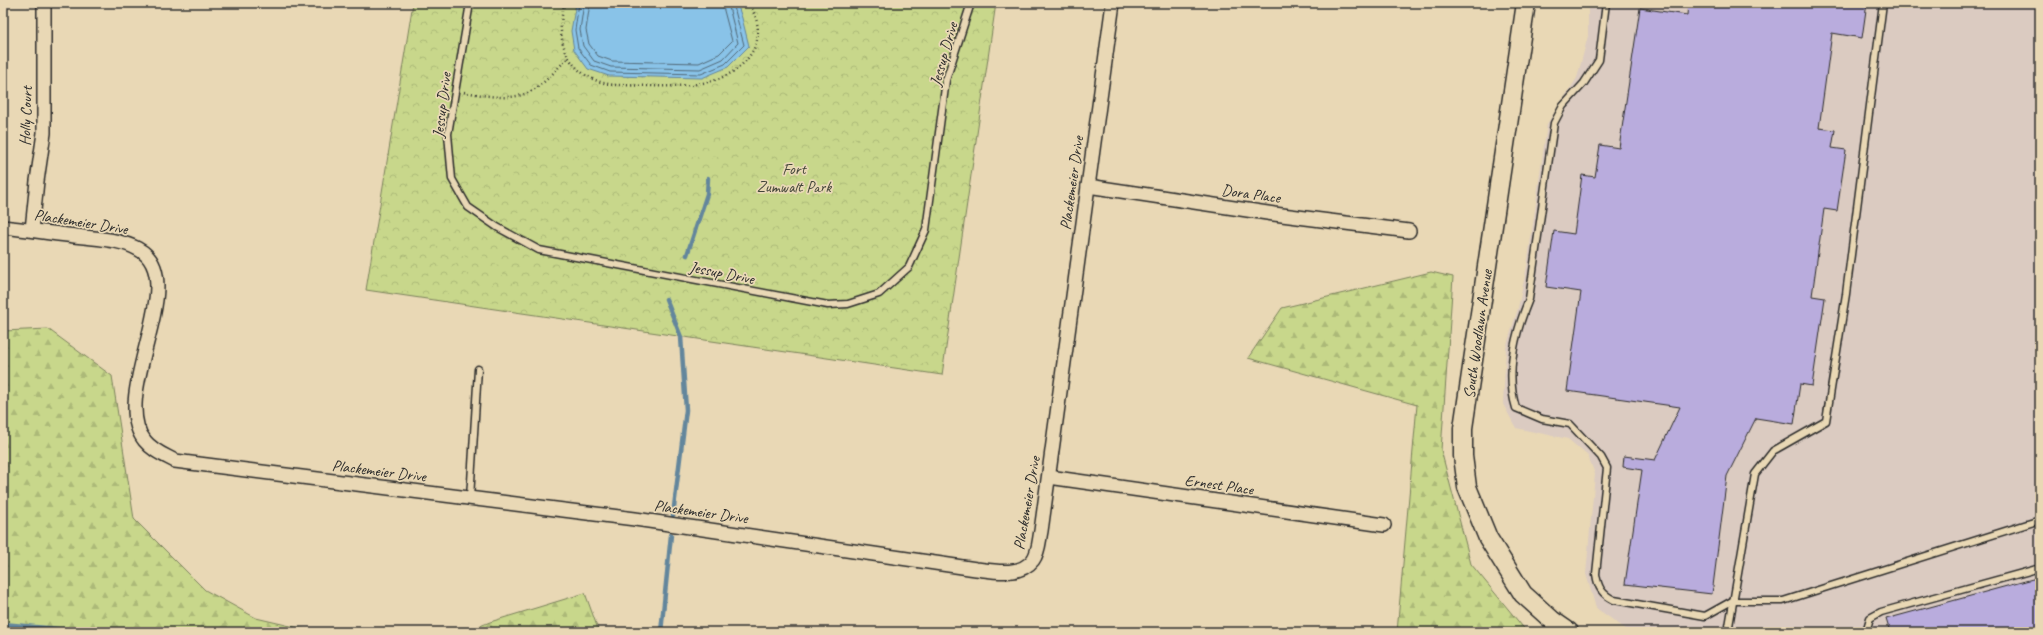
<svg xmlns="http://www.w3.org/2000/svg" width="2043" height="635" font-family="Caveat,sans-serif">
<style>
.built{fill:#dbcbc1}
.forest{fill:url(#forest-firs);stroke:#7a815b}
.park{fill:url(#park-crowns);stroke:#7a815b}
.water{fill:#89c3e8;stroke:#63869c}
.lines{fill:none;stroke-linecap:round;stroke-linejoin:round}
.shore{stroke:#516877;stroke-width:1}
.stream{stroke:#63869c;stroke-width:4.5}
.building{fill:#b9acdd;stroke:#2b2b2b}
.lane-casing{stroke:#2b2b2b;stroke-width:9}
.street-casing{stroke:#2b2b2b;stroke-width:16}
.secondary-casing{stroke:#2b2b2b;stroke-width:21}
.path{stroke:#2b2b2b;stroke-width:2.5;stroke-dasharray:1 3;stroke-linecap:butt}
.lane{stroke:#e9d8b5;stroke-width:6}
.street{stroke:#e9d8b5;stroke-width:13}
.secondary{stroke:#e9d8b5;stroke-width:18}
.labels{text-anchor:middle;stroke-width:3.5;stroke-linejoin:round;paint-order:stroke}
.street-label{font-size:16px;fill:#2b2b2b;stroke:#e9d8b5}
.park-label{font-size:16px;fill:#434539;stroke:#e9d8b5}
</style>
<defs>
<pattern id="forest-firs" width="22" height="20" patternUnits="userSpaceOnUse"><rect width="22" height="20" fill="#c8d78b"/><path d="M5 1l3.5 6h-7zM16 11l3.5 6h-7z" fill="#acb978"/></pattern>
<pattern id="park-crowns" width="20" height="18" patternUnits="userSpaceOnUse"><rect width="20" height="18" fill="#c8d78b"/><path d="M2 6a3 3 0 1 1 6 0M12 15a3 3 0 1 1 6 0" fill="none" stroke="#acb978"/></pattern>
</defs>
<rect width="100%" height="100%" fill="#e9d8b5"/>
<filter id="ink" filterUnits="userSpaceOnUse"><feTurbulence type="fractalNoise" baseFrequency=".025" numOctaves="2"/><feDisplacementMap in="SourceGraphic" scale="8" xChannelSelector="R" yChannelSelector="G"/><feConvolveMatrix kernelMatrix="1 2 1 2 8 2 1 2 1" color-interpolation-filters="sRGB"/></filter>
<g filter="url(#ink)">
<polygon class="built" points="1588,3 2040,3 2040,632 1630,632 1596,608 1586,574 1595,474 1588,456 1568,439 1516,428 1503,404 1506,348 1518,308 1527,266 1547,124 1577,78 1588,36"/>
<g class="forest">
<polygon points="1431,272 1453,277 1441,450 1471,564 1527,632 1397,632 1417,405 1248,358 1282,308"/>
<polygon points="48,329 112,376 134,519 205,590 256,618 316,632 3,632 3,331"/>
<polygon points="585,593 599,632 465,632 490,622"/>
</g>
<polygon class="park" points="413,3 996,3 942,375 366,290"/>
<polygon class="water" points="576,3 737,3 742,18 749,46 728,67 702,78 609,76 588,69 574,50 571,31"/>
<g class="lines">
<g class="shore">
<polyline points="579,3 575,30 578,48 591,65 610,72 701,74 725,64 744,45 733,3"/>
<polyline points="584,3 580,30 583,46 594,61 611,67 700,69 723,59 738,43 728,3"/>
<polyline points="590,3 586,30 589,44 598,56 612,61 699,63 719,54 732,41 722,3"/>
</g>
<g class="stream">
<polyline points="687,255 707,194 708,178"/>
<polyline points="666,299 681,337 686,410 673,515"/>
<polyline points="3,624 88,632"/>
<polyline points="661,632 671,535"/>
</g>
</g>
<g class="building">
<polygon points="1688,3 1867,3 1862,38 1832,33 1819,128 1835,130 1832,148 1846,150 1837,211 1824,209 1812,296 1825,298 1812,386 1800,384 1794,424 1756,418 1727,476 1712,594 1625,584 1642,470 1623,467 1624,456 1655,460 1680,407 1567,391 1581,292 1546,287 1554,231 1574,234 1582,175 1595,177 1600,145 1619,148 1640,8 1687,15"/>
<polygon points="2040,577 2040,632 1890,632 1886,619"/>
</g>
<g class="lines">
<defs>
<g id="lane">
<polyline points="470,3 448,134 452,179 468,207 497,227 539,250 828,305 848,304 879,294 909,267 926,230 946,80 971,3"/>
<path d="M1606 3 1599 60 1584 83 1563 106 1554 123 1529 299C1515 333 1505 372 1516 408L1542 419 1570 424 1601 457 1607 468 1596 574C1598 588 1602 594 1614 600L1705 616 1732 601H1783L2040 520"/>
<polyline points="470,498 478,369"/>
<polyline points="1728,632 1755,474 1773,451 1826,421 1846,294 1883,3"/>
<polyline points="1866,632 1870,618 1881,612 2040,568"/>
</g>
<g id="street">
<polyline points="1088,186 1274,214 1409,231"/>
<path d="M3 227C30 230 57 234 84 237 102 239 122 240 138 249 193 278 107 396 145 441 153 451 164 455 175 461L635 519 976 569C993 571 1020 577 1033 560 1039 552 1039 540 1041 531L1113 3"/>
<polyline points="32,230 37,181 44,133 44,3"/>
<polyline points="1049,477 1384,525"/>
</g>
<polyline id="secondary" points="1526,3 1463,428 1463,456 1467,487 1488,538 1523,594 1553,621 1569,632"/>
</defs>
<use href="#lane" class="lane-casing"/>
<use href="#street" class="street-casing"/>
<use href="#secondary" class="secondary-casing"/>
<g class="path">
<path d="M564 3C563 12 560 22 561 31 563 62 584 81 614 85 658 85 726 96 752 52 762 36 758 18 749 3"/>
<path d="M464 92C490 96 518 104 540 85 551 77 559 66 569 57"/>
</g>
<use href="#lane" class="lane"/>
<use href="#street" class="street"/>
<use href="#secondary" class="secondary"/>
</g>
</g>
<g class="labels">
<g class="street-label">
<text transform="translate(943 54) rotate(-74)" y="6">Jessup Drive</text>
<text transform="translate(441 105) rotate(-83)" y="6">Jessup Drive</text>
<text transform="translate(25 116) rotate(-88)" y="6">Holly Court</text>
<text transform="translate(1071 183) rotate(-82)" y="6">Plackemeier Drive</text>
<text transform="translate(1251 193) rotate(8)" y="6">Dora Place</text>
<text transform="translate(81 221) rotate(9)" y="6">Plackemeier Drive</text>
<text transform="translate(722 272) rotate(11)" y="6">Jessup Drive</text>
<text transform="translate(1477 334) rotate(-82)" y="6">South Woodlawn Avenue</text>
<text transform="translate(379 470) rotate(7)" y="6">Plackemeier Drive</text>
<text transform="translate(1219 484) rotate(8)" y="6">Ernest Place</text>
<text transform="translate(1026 503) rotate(-80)" y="6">Plackemeier Drive</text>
<text transform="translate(701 511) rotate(8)" y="6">Plackemeier Drive</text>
</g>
<g class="park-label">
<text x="794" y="174">Fort<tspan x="794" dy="18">Zumwalt Park</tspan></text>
</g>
</g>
<rect width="2043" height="635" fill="none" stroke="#e9d8b5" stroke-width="16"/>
<rect x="8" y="8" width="2027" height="619" fill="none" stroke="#2b2b2b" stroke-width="1.5" filter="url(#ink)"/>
</svg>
